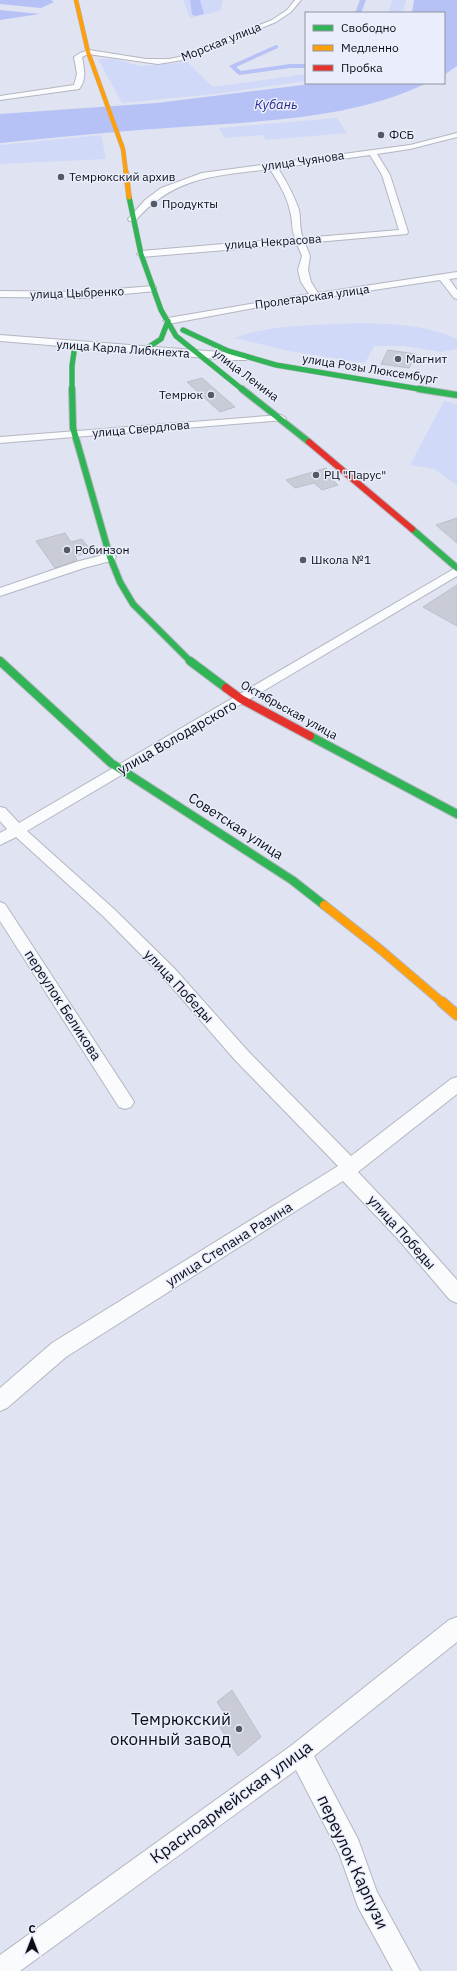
<svg xmlns="http://www.w3.org/2000/svg" width="457" height="1971" font-family="'IBM Plex Sans',sans-serif">
<style>
.green{fill:#d1d9f8}
.water{fill:#b6c1f6}
.lines{fill:none;stroke-linecap:round;stroke-linejoin:round}
.canal{fill:#b6c1f6;fill-rule:evenodd}
.building{fill:#c9ccd7;stroke:#bcbfca}
.street-casing{stroke:#b4b6c1;stroke-width:2}
.fast-far2-casing{stroke:#b4b6c1;stroke-width:6}
.fast-far1-casing{stroke:#b4b6c1;stroke-width:8}
.fast-casing{stroke:#b4b6c1;stroke-width:10}
.slow-far3-casing{stroke:#b4b6c1;stroke-width:5}
.slow-far2-casing{stroke:#b4b6c1;stroke-width:6}
.slow-far1-casing{stroke:#b4b6c1;stroke-width:10}
.slow-casing{stroke:#b4b6c1;stroke-width:12}
.jam-far1-casing{stroke:#b4b6c1;stroke-width:8}
.jam-casing{stroke:#b4b6c1;stroke-width:10}
.street{fill:#fafbfd;fill-rule:evenodd}
.fast-far2{stroke:#30b455;stroke-width:5}
.fast-far1{stroke:#30b455;stroke-width:6}
.fast{stroke:#30b455;stroke-width:8}
.slow-far3{stroke:#ff9f0a;stroke-width:4}
.slow-far2{stroke:#ff9f0a;stroke-width:5}
.slow-far1{stroke:#ff9f0a;stroke-width:8}
.slow{stroke:#ff9f0a;stroke-width:10}
.jam-far1{stroke:#e5322d;stroke-width:6}
.jam{stroke:#e5322d;stroke-width:8}
.poi-dot{fill:#565963;stroke:#e9edfc;stroke-width:1.5}
.labels{text-anchor:middle;stroke-width:3;stroke-linejoin:round;paint-order:stroke}
.far-street-label{font-size:12px;fill:#0c0e16;stroke:#e9edfc}
.far-poi-label{font-size:12px;fill:#0c0e16;stroke:#e9edfc;text-anchor:start}
.far-water-label{font-size:13px;font-style:italic;fill:#2b2b8c;stroke:#e9edfc}
.street-label{font-size:14px;fill:#0c0e16;stroke:#e9edfc}
.near-poi-label{font-size:17px;fill:#0c0e16;stroke:#e9edfc;text-anchor:end}
.near-street-label{font-size:17px;fill:#0c0e16;stroke:#e9edfc}
</style>
<rect width="100%" height="100%" fill="#e0e3f1"/>
<g class="green">
<polygon points="183,0 223,0 220,11 190,18"/>
<polygon points="392,0 406,0 403,13 388,13"/>
<polygon points="98,59 114,59 141,66 187,62 213,87 306,74 306,81 214,94 122,103"/>
<polygon points="337,118 347,133 266,140 262,135 225,138 219,128"/>
<polygon points="101,135 106,159 0,164 0,145"/>
<path d="M362 323C396 324 426 325 457 339V349L441 352 405 346H374L365 363 289 351 235 338C268 324 326 325 362 323Z"/>
<polygon points="444,401 457,404 457,486 435,469 410,465"/>
</g>
<g class="water">
<polygon points="0,0 51,0 54,2 41,8 0,4"/>
<polygon points="190,0 200,0 204,14 195,16 192,14"/>
<polygon points="414,0 457,0 457,66 444,75 444,13 412,13"/>
<polygon points="0,10 40,14 0,20"/>
<path d="M319 83H427C352 119 263 121 181 127 121 131 60 137 0 143V114L157 103Z"/>
</g>
<g class="lines">
<g class="canal">
<polygon points="360,0 366,0 361,13 355,13"/>
<polygon points="276,45 278,46 278,48 236,67 241,71 290,64 306,64 306,68 290,68 239,75 229,66"/>
</g>
</g>
<g class="building">
<polygon points="388,350 416,354 409,368 381,364"/>
<polygon points="202,378 235,407 220,412 187,382"/>
<polygon points="326,468 328,475 338,485 322,490 314,483 295,488 286,480"/>
<polygon points="457,518 457,543 436,525"/>
<polygon points="65,533 71,542 82,539 92,552 75,556 77,560 55,568 36,541"/>
<polygon points="457,585 457,626 423,607"/>
<polygon points="232,1690 261,1737 238,1756 216,1721 225,1714 217,1702"/>
</g>
<g class="lines">
<defs>
<g id="street">
<path d="M295 0H301L291 12 276 22 183 60 158 64 88 54 82 57C84 68 87 80 79 89L0 100V96L74 85 77 74 74 57 80 53 89 50 146 59H169L179 57 272 20 287 10Z"/>
<path d="M457 133V137L410 149 377 154 390 175 408 232 407 234 305 243 310 256 308 270 311 282 318 293 457 272V278L449 279 457 290V299L454 298 440 280 254 308 168 324 163 321 168 318 309 294 301 282 298 270 302 256 297 244 141 257 137 254 141 251 295 238C291 228 293 221 290 211 287 196 278 182 270 169 215 176 174 176 135 221H129L128 219 145 200 161 188 202 173 410 145ZM370 155 382 175 399 230 303 238C299 228 301 220 299 210 294 195 286 181 278 168Z"/>
<polygon points="153,286 156,287 156,291 81,298 0,297 0,291 81,292"/>
<polygon points="0,335 246,354 251,357 246,360 231,360 0,341"/>
<polygon points="281,415 286,418 285,420 0,443 0,437"/>
<polygon points="110,553 114,554 116,557 114,560 84,568 0,596 0,588 76,562"/>
<polygon points="457,567 457,576 27,831 114,909 174,968 247,1050 351,1156 451,1079 457,1077 457,1094 358,1172 409,1226 457,1280 457,1303 450,1300 397,1238 343,1181 66,1357 7,1408 0,1411 0,1388 52,1343 338,1166 235,1060 162,976 104,917 16,837 0,845 0,833 7,829 0,821 0,807 5,808 19,823"/>
<polygon points="0,902 5,904 131,1097 134,1102 131,1107 125,1109 119,1107 0,921"/>
<polygon points="457,1617 457,1642 314,1756 358,1839 377,1892 420,1971 393,1971 358,1907 339,1853 296,1770 20,1971 0,1971 0,1955 292,1745 449,1620"/>
</g>
<g id="fast-far2">
<polyline points="129,197 141,254 161,310 176,336 243,390"/>
<polyline points="183,330 228,351 276,365 425,390"/>
<polyline points="144,350 161,339 168,321"/>
<polyline points="72,390 72,366 75,345"/>
</g>
<g id="fast-far1">
<polyline points="72,389 73,428 110,557 120,582 133,604 191,662"/>
<polyline points="242,389 309,442"/>
<polyline points="419,389 457,395"/>
<polyline points="412,529 457,568"/>
</g>
<g id="fast">
<polyline points="0,661 111,763 292,880 324,905"/>
<polyline points="190,661 226,688"/>
<polyline points="310,736 457,814"/>
</g>
<polyline id="slow-far3" points="76,0 88,52 123,149 126,173"/>
<polyline id="slow-far2" points="126,172 129,197"/>
<polyline id="slow-far1" points="324,905 381,950 443,1003"/>
<polyline id="slow" points="442,1002 457,1015"/>
<polyline id="jam-far1" points="309,442 412,529"/>
<polyline id="jam" points="226,688 241,699 310,736"/>
</defs>
<use href="#street" class="street-casing"/>
<use href="#fast-far2" class="fast-far2-casing"/>
<use href="#fast-far1" class="fast-far1-casing"/>
<use href="#fast" class="fast-casing"/>
<use href="#slow-far3" class="slow-far3-casing"/>
<use href="#slow-far2" class="slow-far2-casing"/>
<use href="#slow-far1" class="slow-far1-casing"/>
<use href="#slow" class="slow-casing"/>
<use href="#jam-far1" class="jam-far1-casing"/>
<use href="#jam" class="jam-casing"/>
<use href="#street" class="street"/>
<use href="#fast-far2" class="fast-far2"/>
<use href="#fast-far1" class="fast-far1"/>
<use href="#fast" class="fast"/>
<use href="#slow-far3" class="slow-far3"/>
<use href="#slow-far2" class="slow-far2"/>
<use href="#slow-far1" class="slow-far1"/>
<use href="#slow" class="slow"/>
<use href="#jam-far1" class="jam-far1"/>
<use href="#jam" class="jam"/>
</g>
<g class="poi-dot">
<circle cx="381" cy="135" r="4"/>
<circle cx="61" cy="177" r="4"/>
<circle cx="154" cy="204" r="4"/>
<circle cx="398" cy="359" r="4"/>
<circle cx="211" cy="395" r="4"/>
<circle cx="316" cy="475" r="4"/>
<circle cx="67" cy="550" r="4"/>
<circle cx="303" cy="560" r="4"/>
<circle cx="239" cy="1729" r="4"/>
</g>
<g class="labels">
<g class="far-street-label">
<text transform="translate(221 42) rotate(-22)" y="4">Морская улица</text>
<text transform="translate(303 161) rotate(-8)" y="4">улица Чуянова</text>
<text transform="translate(273 242) rotate(-4)" y="4">улица Некрасова</text>
<text transform="translate(77 293) rotate(-2)" y="4">улица Цыбренко</text>
<text transform="translate(312 297) rotate(-8)" y="4">Пролетарская улица</text>
<text transform="translate(123 349) rotate(4)" y="4">улица Карла Либкнехта</text>
<text transform="translate(370 369) rotate(9)" y="4">улица Розы Люксембург</text>
<text transform="translate(246 375) rotate(37)" y="4">улица Ленина</text>
<text transform="translate(141 429) rotate(-5)" y="4">улица Свердлова</text>
<text transform="translate(289 710) rotate(29)" y="4">Октябрьская улица</text>
</g>
<g class="far-poi-label">
<text x="389" y="139">ФСБ</text>
<text x="69" y="181">Темрюкский архив</text>
<text x="162" y="208">Продукты</text>
<text x="406" y="363">Магнит</text>
<text x="203" y="399" text-anchor="end">Темрюк</text>
<text x="324" y="479">РЦ "Парус"</text>
<text x="75" y="554">Робинзон</text>
<text x="311" y="564">Школа №1</text>
</g>
<g class="far-water-label">
<text x="276" y="109">Кубань</text>
</g>
<g class="street-label">
<text transform="translate(177 737) rotate(-30)" y="5">улица Володарского</text>
<text transform="translate(236 826) rotate(33)" y="5">Советская улица</text>
<text transform="translate(179 986) rotate(47)" y="5">улица Победы</text>
<text transform="translate(63 1005) rotate(57)" y="5">переулок Беликова</text>
<text transform="translate(402 1232) rotate(48)" y="5">улица Победы</text>
<text transform="translate(229 1244) rotate(-32)" y="5">улица Степана Разина</text>
</g>
<g class="near-poi-label">
<text x="231" y="1725">Темрюкский<tspan x="231" dy="20">оконный завод</tspan></text>
</g>
<g class="near-street-label">
<text transform="translate(231 1802) rotate(-36)" y="6">Красноармейская улица</text>
<text transform="translate(353 1862) rotate(65)" y="6">переулок Карпузи</text>
</g>
</g>
<rect x="305" y="12" width="140" height="72" fill="#e9edfc" stroke="#9194a0"/>
<rect x="313" y="25" width="20" height="6" fill="#30b455" stroke="#9194a0"/>
<text x="341" y="32" font-size="12" fill="#0c0e16">Свободно</text>
<rect x="313" y="45" width="20" height="6" fill="#ff9f0a" stroke="#9194a0"/>
<text x="341" y="52" font-size="12" fill="#0c0e16">Медленно</text>
<rect x="313" y="65" width="20" height="6" fill="#e5322d" stroke="#9194a0"/>
<text x="341" y="72" font-size="12" fill="#0c0e16">Пробка</text>
<g transform="translate(32 1939)" stroke="#e9edfc" stroke-width="3" paint-order="stroke">
<path d="M0-3L7 15L0 10L-7 15Z" fill="#0c0e16"/>
<text y="-6" font-size="11" font-weight="bold" text-anchor="middle" fill="#0c0e16">С</text>
</g>
</svg>
